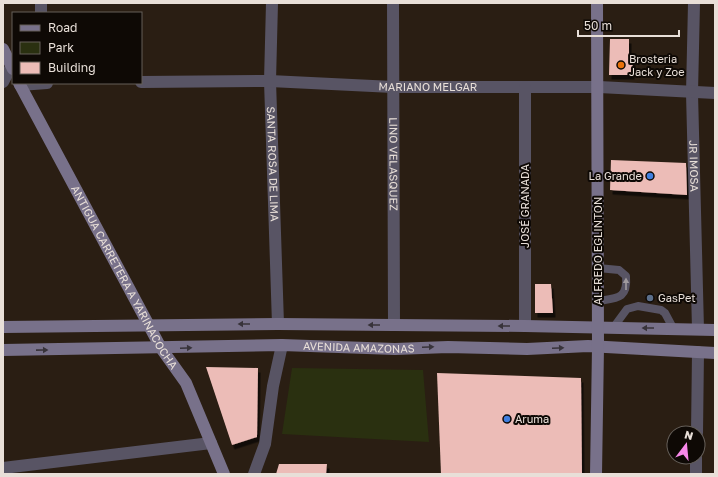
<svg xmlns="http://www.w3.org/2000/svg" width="718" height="477" font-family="'Golos Text',sans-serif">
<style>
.green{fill:#2a3010}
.building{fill:#ecbcb7;filter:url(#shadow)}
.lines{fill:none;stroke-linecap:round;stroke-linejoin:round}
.lane{stroke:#585464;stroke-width:8}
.street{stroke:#585464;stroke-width:12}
.secondary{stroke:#78718a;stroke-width:12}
.oneway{fill:#a09a9e}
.oneway2{fill:#38333a}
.food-dot{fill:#e8710a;stroke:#0e0905;stroke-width:1.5}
.shop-dot{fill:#3f7fe0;stroke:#0e0905;stroke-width:1.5}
.service-dot{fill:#5c6f8a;stroke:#0e0905;stroke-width:1.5}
.labels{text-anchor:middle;stroke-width:4;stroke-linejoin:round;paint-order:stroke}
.poi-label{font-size:11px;fill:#e8dfd8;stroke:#0e0905;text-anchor:start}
.street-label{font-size:11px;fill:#e8dfd8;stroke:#0e0905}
</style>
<defs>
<filter id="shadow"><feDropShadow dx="2.5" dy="4.5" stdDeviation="0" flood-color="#0009"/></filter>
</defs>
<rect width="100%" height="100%" fill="#2a1e13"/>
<polygon class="green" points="292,368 423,370 429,442 282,434"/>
<g class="building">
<polygon points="610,39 629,39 629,56 633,56 632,75 609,75"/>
<polygon points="611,160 686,163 687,195 610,190"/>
<polygon points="535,284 551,284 553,313 535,313"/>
<polygon points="206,367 258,368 257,437 232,445"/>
<polygon points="437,373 581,378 582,474 441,474"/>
<polygon points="279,464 327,464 326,474 276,474"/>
</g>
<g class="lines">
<g class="lane">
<path d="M598 301C617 298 628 299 626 276L619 270 598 268"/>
<polyline points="613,328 627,309 638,306 661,310 665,313 673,328"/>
</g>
<g class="street">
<polyline points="41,3 41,13"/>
<path id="s1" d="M272 3 270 81 278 324"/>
<path id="s2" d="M393 3 394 325"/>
<path id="s3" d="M694 3 692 93 698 329"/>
<polyline points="3,82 12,65"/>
<path id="s4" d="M141 82 270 81 393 87H599L715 93"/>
<polyline points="20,85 47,83"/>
<polyline points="525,326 525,87"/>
<polyline points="697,433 698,352"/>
<polyline points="3,468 211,443"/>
<polyline points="254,474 265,444 273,386 282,345"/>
<polyline points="696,474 696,457"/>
</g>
<g class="secondary">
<polyline points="3,49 13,69"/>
<path id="s5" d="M19 83 161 348 186 383 224 474"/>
<polyline points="3,327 278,324 525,326 715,330"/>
<path id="s6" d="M3 350 282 345 395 349 448 347 527 349 588 346 715 353"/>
<polyline points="596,474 598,347 597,3"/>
</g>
</g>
<defs><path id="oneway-solid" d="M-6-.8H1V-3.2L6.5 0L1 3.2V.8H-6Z"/></defs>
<use class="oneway" href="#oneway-solid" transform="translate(626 284) rotate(-90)"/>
<g class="oneway2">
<use href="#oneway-solid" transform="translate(244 324) rotate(180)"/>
<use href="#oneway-solid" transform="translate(374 325) rotate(-180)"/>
<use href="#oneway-solid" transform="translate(504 326) rotate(180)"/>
<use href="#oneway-solid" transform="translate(648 328) rotate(-180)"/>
<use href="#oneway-solid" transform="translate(428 347) rotate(-2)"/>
<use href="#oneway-solid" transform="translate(186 348) rotate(-2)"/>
<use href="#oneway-solid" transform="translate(558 348) rotate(-2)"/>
<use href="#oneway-solid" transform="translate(42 350) rotate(-1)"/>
</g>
<circle class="food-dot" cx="621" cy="65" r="4"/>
<g class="shop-dot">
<circle cx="650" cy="176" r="4"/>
<circle cx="507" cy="419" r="4"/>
</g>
<circle class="service-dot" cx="650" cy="298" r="4"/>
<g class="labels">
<g class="poi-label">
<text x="629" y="63">Brosteria<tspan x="629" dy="13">Jack y Zoe</tspan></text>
<text x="642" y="180" text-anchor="end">La Grande</text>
<text x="658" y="302">GasPet</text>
<text x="515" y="423">Aruma</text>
</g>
<g class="street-label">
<text dy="4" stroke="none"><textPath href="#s4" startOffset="287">MARIANO MELGAR</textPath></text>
<text dy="4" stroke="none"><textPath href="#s1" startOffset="161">SANTA ROSA DE LIMA</textPath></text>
<text dy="4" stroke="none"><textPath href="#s2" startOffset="161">LINO VELASQUEZ</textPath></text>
<text dy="4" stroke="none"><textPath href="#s3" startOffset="163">JR IMOSA</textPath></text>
<text transform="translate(525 206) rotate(-90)" y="4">JOSÉ GRANADA</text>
<text transform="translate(598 251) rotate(-90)" y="4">ALFREDO EGLINTON</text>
<text dy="4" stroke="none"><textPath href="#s5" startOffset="221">ANTIGUA CARRETERA A YARINACOCHA</textPath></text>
<text dy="4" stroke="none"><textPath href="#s6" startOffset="356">AVENIDA AMAZONAS</textPath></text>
</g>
</g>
<rect width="718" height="477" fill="none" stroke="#e8dfd8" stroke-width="8"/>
<rect x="12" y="12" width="130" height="72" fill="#0e0905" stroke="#655f59"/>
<rect x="20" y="25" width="20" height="6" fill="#78718a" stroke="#655f59"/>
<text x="48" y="32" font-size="12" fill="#e8dfd8">Road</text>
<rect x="20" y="42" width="20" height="12" fill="#2a3010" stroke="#655f59"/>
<text x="48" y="52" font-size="12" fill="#e8dfd8">Park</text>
<rect x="20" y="62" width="20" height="12" fill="#ecbcb7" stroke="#655f59"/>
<text x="48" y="72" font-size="12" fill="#e8dfd8">Building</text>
<g transform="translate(686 445) rotate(16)"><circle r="19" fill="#0e0905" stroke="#655f59"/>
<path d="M0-3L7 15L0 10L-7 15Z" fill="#f888ea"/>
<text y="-6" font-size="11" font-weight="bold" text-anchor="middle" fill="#e8dfd8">N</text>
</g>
<path d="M578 30v6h101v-6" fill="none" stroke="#e8dfd8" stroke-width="2"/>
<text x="584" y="30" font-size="12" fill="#e8dfd8" stroke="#0e0905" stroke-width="3" paint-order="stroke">50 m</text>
</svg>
